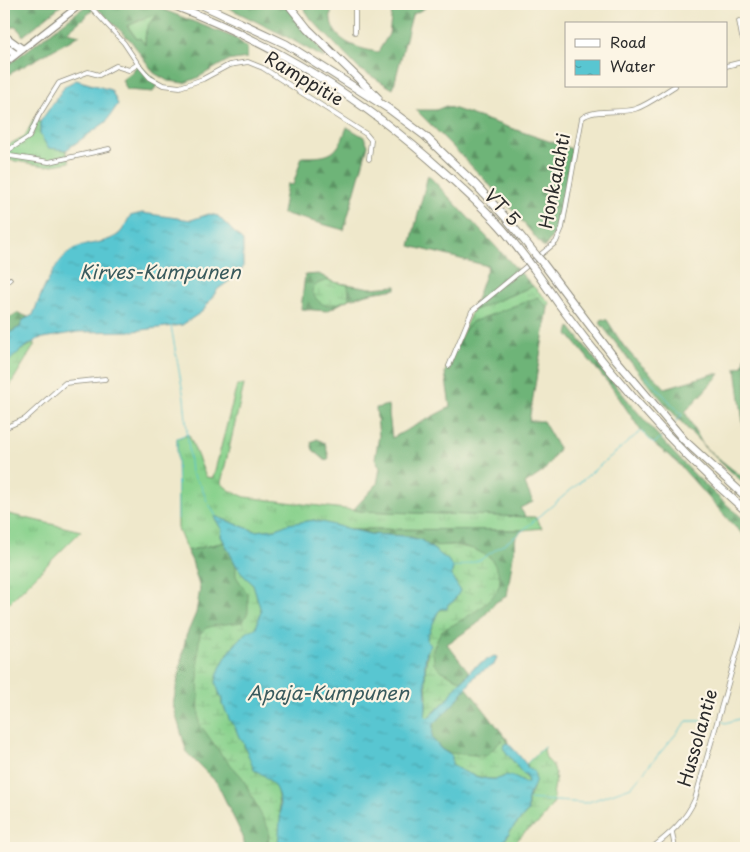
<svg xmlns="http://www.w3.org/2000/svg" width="750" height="852" font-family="'Playpen Sans',sans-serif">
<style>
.grass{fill:url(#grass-tufts);stroke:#5a7e5c}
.forest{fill:url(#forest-firs);stroke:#4c7052;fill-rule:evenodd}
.wetland{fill:url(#wetland-marsh);stroke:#5a7e5c}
.water{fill:url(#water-ripples);stroke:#42787e}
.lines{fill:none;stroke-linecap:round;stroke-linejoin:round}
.stream{stroke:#59c6d1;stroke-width:1}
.street-casing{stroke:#8d8a7b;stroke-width:5.5}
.secondary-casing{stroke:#8d8a7b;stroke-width:8}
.highway-casing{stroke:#8d8a7b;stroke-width:9}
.street{stroke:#fff;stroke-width:4}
.secondary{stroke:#fff;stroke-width:5.5}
.highway{stroke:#fff;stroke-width:7}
.highway-bridge-casing{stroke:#8d8a7b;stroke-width:9;stroke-linecap:butt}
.highway-bridge{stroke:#fff;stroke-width:7}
.labels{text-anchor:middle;stroke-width:4.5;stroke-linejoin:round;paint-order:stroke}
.street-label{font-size:18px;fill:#2b2b2b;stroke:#fcf5e5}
.water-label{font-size:19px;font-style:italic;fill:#395a5d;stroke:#fcf5e5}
</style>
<defs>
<pattern id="grass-tufts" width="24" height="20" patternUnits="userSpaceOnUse" patternTransform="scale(1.25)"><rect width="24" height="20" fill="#89d28d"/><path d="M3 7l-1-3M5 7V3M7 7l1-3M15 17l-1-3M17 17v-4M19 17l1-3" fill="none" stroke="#76b47a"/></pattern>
<pattern id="forest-firs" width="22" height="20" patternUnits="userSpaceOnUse" patternTransform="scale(1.25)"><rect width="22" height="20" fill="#6eb478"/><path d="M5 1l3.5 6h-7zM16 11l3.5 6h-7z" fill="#5b9363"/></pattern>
<pattern id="wetland-marsh" width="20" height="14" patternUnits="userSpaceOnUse" patternTransform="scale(1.25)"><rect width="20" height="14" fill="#89d28d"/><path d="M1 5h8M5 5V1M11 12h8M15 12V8" fill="none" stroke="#76b47a"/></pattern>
<pattern id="water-ripples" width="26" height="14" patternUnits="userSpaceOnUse" patternTransform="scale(1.25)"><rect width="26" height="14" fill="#59c6d1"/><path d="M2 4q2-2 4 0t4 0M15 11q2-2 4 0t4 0" fill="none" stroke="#4aa1aa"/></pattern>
</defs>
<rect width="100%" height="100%" fill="#fcf5e5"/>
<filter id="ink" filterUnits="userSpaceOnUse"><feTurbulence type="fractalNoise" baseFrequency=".02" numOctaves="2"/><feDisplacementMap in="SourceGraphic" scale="10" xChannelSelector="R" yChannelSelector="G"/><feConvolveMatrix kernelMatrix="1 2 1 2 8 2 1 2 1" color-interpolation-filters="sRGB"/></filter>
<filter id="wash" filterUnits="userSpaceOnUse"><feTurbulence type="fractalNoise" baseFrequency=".0096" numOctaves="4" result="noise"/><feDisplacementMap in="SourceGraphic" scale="20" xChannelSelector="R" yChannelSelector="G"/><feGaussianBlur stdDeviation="1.12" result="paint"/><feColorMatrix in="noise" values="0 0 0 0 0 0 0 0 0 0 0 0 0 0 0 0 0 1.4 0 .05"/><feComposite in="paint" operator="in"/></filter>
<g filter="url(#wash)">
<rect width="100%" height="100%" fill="#efe8cb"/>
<g class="grass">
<path d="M153 15 156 17C146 25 145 32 145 45L140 39H137L127 25C138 23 143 18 153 15Z"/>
<polygon points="34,119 40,122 40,134 48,147 66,150 70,162 46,166 4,159 4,147 25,136"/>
<polygon points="533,286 550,303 548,308 538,297 463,332 472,311"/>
<polygon points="237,385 244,385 221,483 229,490 245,497 361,511 535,517 542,528 523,530 347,529 314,520 276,529 255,531 217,517 215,518 222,530 221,536 225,542 187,551 178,529 177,438 189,435 206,477 213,478"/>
<polygon points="4,513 81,531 4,608"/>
</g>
<g class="forest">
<polygon points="4,4 63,4 23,36 17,27 4,27"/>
<polygon points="88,4 93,10 67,32 80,35 4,77 4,68"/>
<path d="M93 4H149L235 38 247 47V58L227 61 197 78 184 83 168 81 154 73 131 41ZM153 15 156 17C144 27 146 31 145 45L140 38 137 39 127 26C137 23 143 17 153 15Z"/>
<polygon points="221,4 285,4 321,50 324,58 287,37"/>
<path d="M301 4H332C332 9 330 15 331 20 334 42 359 49 378 52L389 34 393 4H424L425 8 412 15 393 89 358 68 311 19Z"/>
<polygon points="138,64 158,83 153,92 127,90 122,80 132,72"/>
<path d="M446 106 572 149 558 228 544 248C505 198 460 154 416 110H436Z"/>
<path d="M347 127 364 137 368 145 344 230 282 213 287 184 293 185 302 157C330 157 337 156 347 127Z"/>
<polygon points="428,175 533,286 472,311 488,266 410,246"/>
<polygon points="319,274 333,282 371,288 396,286 396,289 371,293 349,299 327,311 301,309 305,275"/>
<polygon points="538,297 548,308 529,421 543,421 559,449 544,471 525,484 533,502 520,508 526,517 360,511 354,509 377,484 380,468 375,458 379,436 376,408 388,405 392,438 450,407 445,372 463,332 472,322"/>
<polygon points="18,313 28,317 23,320 20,327 4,336 4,320"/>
<path d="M602 319 607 320C614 330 620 343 629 352 640 366 654 375 665 388L713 374H720L685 412 704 447 746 480V485C732 472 717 460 704 446 666 408 633 365 600 323Z"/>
<path d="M570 327C623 396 678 466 746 521V537L734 526 676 461 654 444 641 431 613 389 568 334Z"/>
<polygon points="746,354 746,446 736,368 743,366"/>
<polygon points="317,439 325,443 329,458 326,461 313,450 311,442"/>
<polygon points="351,529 523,530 516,536 507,596 496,602 477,624 447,644 469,672 462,681 443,672 425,672 454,545 429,546 421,540 405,536 370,534"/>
<polygon points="225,542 248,578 278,848 245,848 243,837 217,783 187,753 173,705 186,636 196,613 200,589 192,561 187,551"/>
<path d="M466 687 507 739 508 743H506L503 748 517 766 450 754 441 749 432 738C429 721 446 712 456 701 459 697 462 692 466 687Z"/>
</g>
<g class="wetland">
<path d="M329 280 333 282 348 285 349 299C332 306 321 311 312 291 316 282 321 283 329 280Z"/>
<polygon points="4,342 21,350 34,343 34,346 4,395"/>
<path d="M221 536 250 567 265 611 256 628C250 631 244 635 238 640 234 644 233 650 228 653L219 694 222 700V705L279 740 278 799 281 819 278 848H268L269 830 242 777 221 754 199 723 198 649 200 634 206 628 217 625 243 622 248 612V595L236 576V565Z"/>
<path d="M405 536 421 540 429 546 454 545 473 549 490 557C494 563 499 572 500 579 501 601 457 623 441 631L433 649 434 664 443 672 462 681 447 700 427 718 425 716 427 697 425 672 428 648 427 637 438 612 447 604 458 587C453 582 449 576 453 569Z"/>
<path d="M505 737 508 743H506L503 748C510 755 526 774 528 782L527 783 509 776C492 784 467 775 452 765L449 753 486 756Z"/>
<path d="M544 747C545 764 550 758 554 769 559 779 551 791 554 802L540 822 525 832 510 848H494L505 840 511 830 528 811V799L533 789 527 763Z"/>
</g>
<g class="water">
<polygon points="76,80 111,90 118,104 106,122 66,150 48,148 40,134 40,122 65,86"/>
<path d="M142 213 191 220 209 214 218 216 243 241V268L235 277 218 289 203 311 182 325 134 331 78 332 38 339 21 350 4 366V336L20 327 23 320 33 315C40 296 56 256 76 248 90 242 108 244 120 233 124 229 127 221 130 216Z"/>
<path d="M214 517H217L255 531 276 529 288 524 314 520 370 534 405 536 421 540 448 560 453 568C449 578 456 581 460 591L453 602 448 604 447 609H441L438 612 427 637V641L431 645C419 655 429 700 425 716L427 718 429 717 447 700 458 684 466 677 473 668 494 656 497 657 494 665 477 674 456 701 433 725 432 738 441 749 452 756V765C464 773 494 786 506 775 513 776 519 779 524 783L528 782 526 775 522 773 503 748 504 744 508 743C513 748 527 764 528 768L534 771C538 786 532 786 528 798 527 802 528 807 528 811L511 830 505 840 494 848H278C279 816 290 786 254 770L243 742 239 737 235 727 230 721 224 707 222 705V700L216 684C216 667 236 640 249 631 251 630 254 629 256 628L261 611 253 584 245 577 236 565 221 536 222 530Z"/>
</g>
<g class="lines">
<g class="stream">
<polyline points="171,326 184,398 191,473 201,486 207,501"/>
<polyline points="645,375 682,415 675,422"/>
<polyline points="209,504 216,516"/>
<polyline points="178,519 177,438 187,434"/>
<polyline points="453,568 480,560 516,536 641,431 654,444 661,437"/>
<polyline points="722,721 725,723 746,717"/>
<polyline points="527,763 544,747"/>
<polyline points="528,799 586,803 631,787 687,721 713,721"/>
</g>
</g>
</g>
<g filter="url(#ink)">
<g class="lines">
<defs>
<g id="street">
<polyline points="88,4 124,43 138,64 150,78 163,85 180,87 203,79 229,65 248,62 263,68 366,134 371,140 369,159"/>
<polyline points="739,21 742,37 746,44"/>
<polyline points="355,32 355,4"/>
<polyline points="726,66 746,61"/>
<polyline points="4,153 29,137 39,115 59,83 88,72 99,75 116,66 129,70 138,64"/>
<polyline points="4,155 49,162 109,149"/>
<polyline points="4,284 10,279"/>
<path d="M449 366 472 311 556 242 562 228 582 118C594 108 619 114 635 109 648 105 663 93 675 86"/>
<polyline points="4,428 25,419 65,383 105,379"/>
<polyline points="672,832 675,848"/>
<path d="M652 848C670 834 686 820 695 799L746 621"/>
</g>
<polyline id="secondary" points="4,64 81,4"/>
<g id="highway">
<path d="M170 4C276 44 361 97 445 173 464 190 483 207 500 226 510 237 518 249 528 261"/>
<polyline points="200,4 286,44 389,109 425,136 476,185 506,218 536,255"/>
<polyline points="288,4 308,29 378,98"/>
<polyline points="4,36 22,49"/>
<polyline points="4,46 15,54"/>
<polyline points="542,262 613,356 684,440 746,497"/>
<path d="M534 269C595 358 665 440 746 511"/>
</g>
</defs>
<use href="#street" class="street-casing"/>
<use href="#secondary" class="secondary-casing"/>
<use href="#highway" class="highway-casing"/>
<use href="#street" class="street"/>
<use href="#secondary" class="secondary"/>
<use href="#highway" class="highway"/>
<defs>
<g id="highway-bridge">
<polyline points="536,255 542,262"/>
<polyline points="528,261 534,269"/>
</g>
</defs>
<use href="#highway-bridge" class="highway-bridge-casing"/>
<use href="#highway-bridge" class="highway-bridge"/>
</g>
</g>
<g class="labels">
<g class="street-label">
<text transform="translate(304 79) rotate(31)" y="6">Ramppitie</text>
<text transform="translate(555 181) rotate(-79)" y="6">Honkalahti</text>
<text transform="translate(502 208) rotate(47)" y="6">VT 5</text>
<text transform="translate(698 738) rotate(-74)" y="6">Hussolantie</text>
</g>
<g class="water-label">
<text x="160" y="279">Kirves-Kumpunen</text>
<text x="328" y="700">Apaja-Kumpunen</text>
</g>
</g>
<rect width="750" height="852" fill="none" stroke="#fcf5e5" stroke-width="20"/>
<rect x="565" y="22" width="162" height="65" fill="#fcf5e5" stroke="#a8a49b"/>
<rect x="575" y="39" width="25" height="8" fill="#ffffff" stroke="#a8a49b"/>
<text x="610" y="48" font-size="15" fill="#2b2b2b">Road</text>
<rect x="575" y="60" width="25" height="15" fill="url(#water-ripples)" stroke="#a8a49b"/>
<text x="610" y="72" font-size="15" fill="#2b2b2b">Water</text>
</svg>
